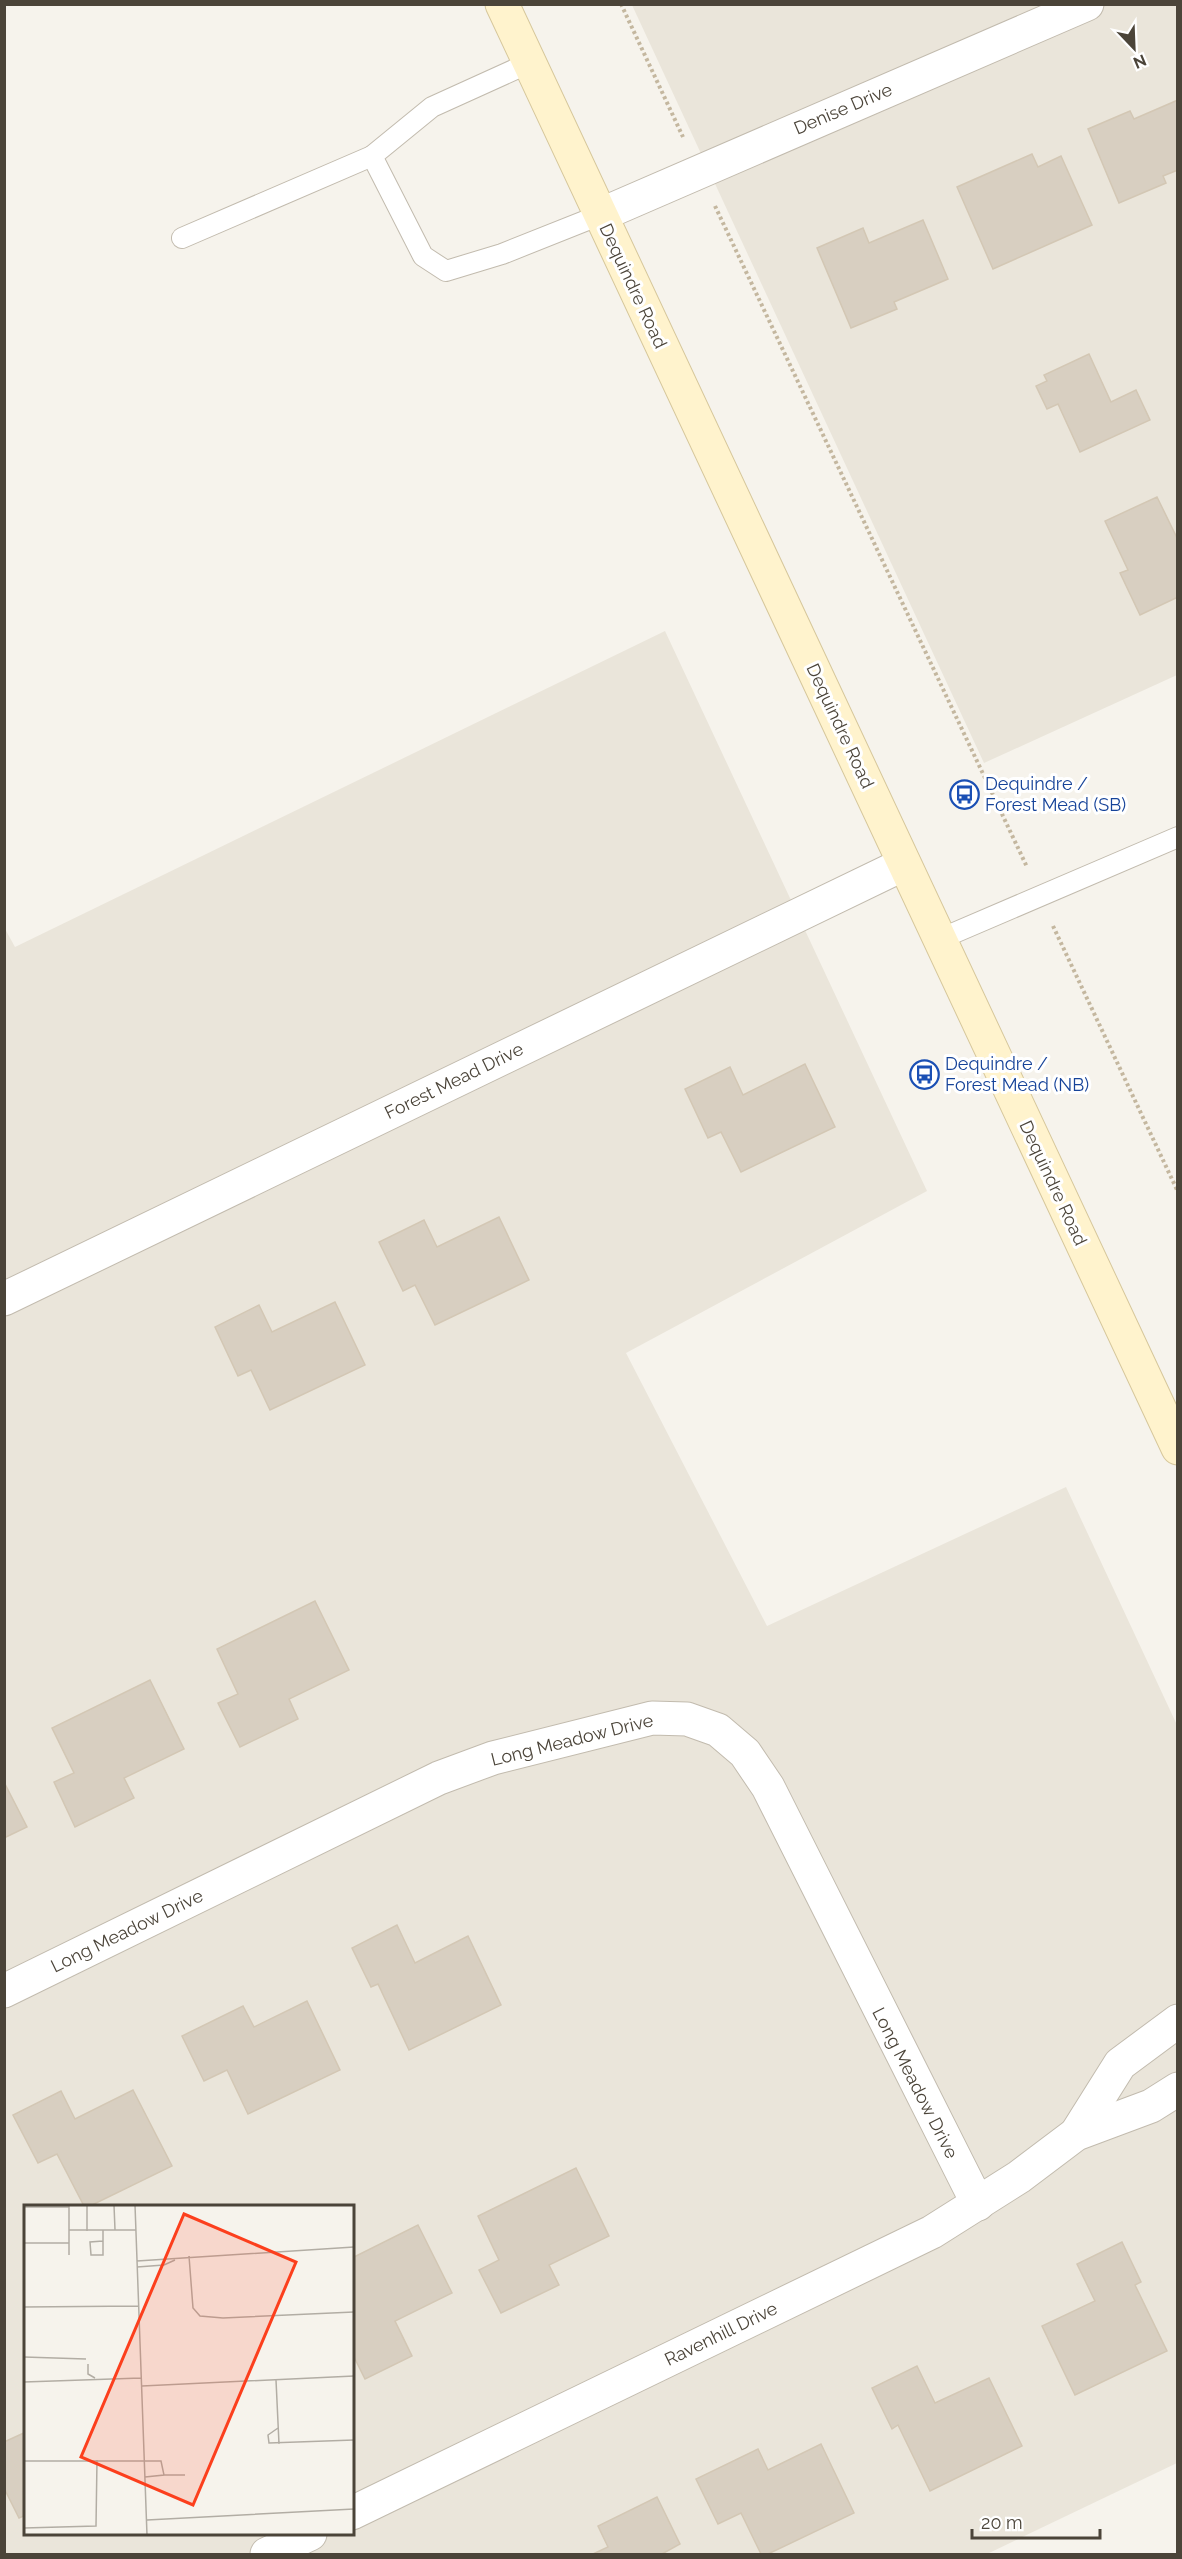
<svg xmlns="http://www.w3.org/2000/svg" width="1182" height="2559" font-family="Raleway,sans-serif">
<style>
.residential{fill:#eae5da;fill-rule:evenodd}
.building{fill:#d8cfc1;stroke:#d3c7b4;stroke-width:1.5}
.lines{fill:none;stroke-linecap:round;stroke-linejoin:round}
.service-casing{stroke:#c2bbae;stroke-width:22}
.minor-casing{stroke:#c2bbae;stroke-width:35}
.secondary-casing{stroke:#d6c79b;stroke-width:35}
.path{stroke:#c4b79f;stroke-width:4;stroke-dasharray:3 3;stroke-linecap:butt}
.service{stroke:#fff;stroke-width:20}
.minor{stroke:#fff;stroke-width:33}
.secondary{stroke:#fff3cd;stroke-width:33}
.labels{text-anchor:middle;stroke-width:6;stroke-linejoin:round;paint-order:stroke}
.street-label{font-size:18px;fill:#4b4439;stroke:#fff}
.transit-label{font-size:18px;fill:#164399;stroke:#fff;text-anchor:start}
.inset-road{fill:none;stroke:#b2ada4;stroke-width:1.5}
.view{fill:#fc3f1d;fill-opacity:0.15;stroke:#fc3f1d;stroke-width:3}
.inset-edge{fill:none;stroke:#4b4439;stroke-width:3}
</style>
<rect width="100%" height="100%" fill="#f6f3ec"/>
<g class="residential">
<polygon points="632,5 1177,5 1177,675 984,763"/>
<path d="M665 631 927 1191 626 1353 767 1626 1066 1487 1177 1725V2463L987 2554H5L4 927 15 947ZM26 2206H352V2534H26Z"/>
</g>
<g class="building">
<polygon points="1178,100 1178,170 1163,176 1166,183 1119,203 1088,129 1130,111 1134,119"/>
<polygon points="1032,154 1038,167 1061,156 1092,225 993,269 957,187"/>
<polygon points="923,220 948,279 894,302 897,309 851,328 817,248 863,228 869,243"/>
<polygon points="1089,354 1111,402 1136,390 1150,420 1080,452 1058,404 1047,409 1036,386 1047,381 1044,375"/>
<polygon points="1157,497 1178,540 1178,597 1140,615 1120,573 1128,570 1105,521"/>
<polygon points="805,1064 835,1127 741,1172 721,1132 708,1138 685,1089 730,1067 743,1095"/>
<polygon points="499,1217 529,1280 435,1325 415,1285 403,1291 379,1242 424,1220 437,1247"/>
<polygon points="335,1302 365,1365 270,1410 251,1370 238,1376 215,1327 259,1305 272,1332"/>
<polygon points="315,1601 349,1670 289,1699 298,1719 240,1747 218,1703 238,1694 217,1649"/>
<polygon points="150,1680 184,1749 124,1778 134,1798 75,1827 54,1782 74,1773 52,1728"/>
<polygon points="4,1782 27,1827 4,1838"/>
<polygon points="397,1925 415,1963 468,1936 501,2005 409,2050 378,1984 371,1987 352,1948"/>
<polygon points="307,2001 340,2070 248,2114 227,2070 204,2081 182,2036 243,2006 254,2027"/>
<polygon points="133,2090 172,2166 90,2206 84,2206 57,2154 38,2163 13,2115 61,2091 75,2119"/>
<polygon points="576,2168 609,2236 549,2265 559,2285 501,2313 479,2270 499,2260 478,2216"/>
<polygon points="418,2225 452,2293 395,2321 412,2356 365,2379 352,2353 352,2258"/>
<polygon points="1122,2242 1141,2282 1135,2285 1167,2351 1075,2395 1042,2326 1095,2301 1077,2264"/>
<polygon points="917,2366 935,2403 989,2378 1022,2446 930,2491 898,2425 892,2429 872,2388"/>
<polygon points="26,2432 26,2515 19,2518 4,2488 4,2442"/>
<polygon points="821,2444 854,2513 768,2554 761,2554 741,2513 718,2524 696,2479 758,2449 768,2470"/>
<polygon points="657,2497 680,2544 662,2554 593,2554 608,2547 598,2526"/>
</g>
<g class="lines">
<defs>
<g id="service">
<polyline points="529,63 432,107 372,156 423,256 446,271 502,254 600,215"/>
<polyline points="182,238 372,156"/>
<polyline points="940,939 1178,837"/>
</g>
<g id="minor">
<polyline points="600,215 1087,4"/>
<polyline points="4,1299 904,864"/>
<polyline points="4,1991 439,1778 493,1758 652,1718 687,1719 718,1730 745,1753 768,1787 978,2204"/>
<polyline points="1076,2134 1120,2064 1178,2021"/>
<polyline points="352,2513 932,2232 1019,2177 1076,2134 1151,2106 1178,2089"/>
<polyline points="267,2554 310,2534"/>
</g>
<polyline id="secondary" points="502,4 1178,1448"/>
</defs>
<use href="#service" class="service-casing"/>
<use href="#minor" class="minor-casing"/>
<use href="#secondary" class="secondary-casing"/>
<g class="path">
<polyline points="621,4 683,137"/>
<polyline points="715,206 1027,867"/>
<polyline points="1053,926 1178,1192"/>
</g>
<use href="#service" class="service"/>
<use href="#minor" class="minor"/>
<use href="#secondary" class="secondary"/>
</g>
<defs>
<symbol id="bus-ring" viewBox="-11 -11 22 22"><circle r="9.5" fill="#fff" stroke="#1a4fb4" stroke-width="1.5"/><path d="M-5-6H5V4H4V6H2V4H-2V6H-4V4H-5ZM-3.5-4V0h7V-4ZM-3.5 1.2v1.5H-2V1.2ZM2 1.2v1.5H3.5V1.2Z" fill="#1a4fb4"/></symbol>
</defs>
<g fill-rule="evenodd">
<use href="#bus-ring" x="948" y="778" width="33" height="33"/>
<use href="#bus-ring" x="908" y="1058" width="33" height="33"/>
</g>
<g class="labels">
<g class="street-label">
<text transform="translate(843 109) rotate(-23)" y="6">Denise Drive</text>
<text transform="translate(633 286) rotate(65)" y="6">Dequindre Road</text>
<text transform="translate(840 726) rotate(65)" y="6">Dequindre Road</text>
<text transform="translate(454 1081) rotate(-26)" y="6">Forest Mead Drive</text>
<text transform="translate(1053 1183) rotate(65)" y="6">Dequindre Road</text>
<text transform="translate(572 1740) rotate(-14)" y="6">Long Meadow Drive</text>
<text transform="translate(127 1931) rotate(-26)" y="6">Long Meadow Drive</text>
<text transform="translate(915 2083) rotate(63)" y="6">Long Meadow Drive</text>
<text transform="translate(721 2334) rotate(-26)" y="6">Ravenhill Drive</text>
</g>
<g class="transit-label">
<text x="985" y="790">Dequindre /<tspan x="985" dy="21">Forest Mead (SB)</tspan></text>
<text x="945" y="1070">Dequindre /<tspan x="945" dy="21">Forest Mead (NB)</tspan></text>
</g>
</g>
<g transform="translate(24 2205)">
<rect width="330" height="330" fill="#f6f3ec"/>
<path class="inset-road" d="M45 0V50M63 0V26M90 0 91 25M111 0 123 330M0 2H45M45 25H112M79 25V50H67L66 37 79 36M0 38H45M165 51 169 103 176 111 199 113 330 107M113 56 330 42M113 62 140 60 151 55M0 102 115 101M0 152 62 154M64 159V169L71 173M252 175 255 239M0 177 117 173M118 181 330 171M254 223 244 230 245 238 330 235M0 256H137L140 270 121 272M140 270H161M123 315 330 304M0 323 72 321 73 255"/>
<path class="view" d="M160 9 272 57 169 300 57 252Z"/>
<rect width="330" height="330" class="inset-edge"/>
</g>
<rect width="1182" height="2559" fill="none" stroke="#4b4439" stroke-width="12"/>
<g transform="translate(1134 48) rotate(157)" stroke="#ffffff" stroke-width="4.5" paint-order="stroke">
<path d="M0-4.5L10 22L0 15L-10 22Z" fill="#4b4439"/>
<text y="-9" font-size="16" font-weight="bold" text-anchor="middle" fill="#4b4439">N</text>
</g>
<path d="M972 2529v9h128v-9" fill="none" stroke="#4b4439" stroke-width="3"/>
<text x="981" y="2529" font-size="18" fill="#4b4439" stroke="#ffffff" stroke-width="4.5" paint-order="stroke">20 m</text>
</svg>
